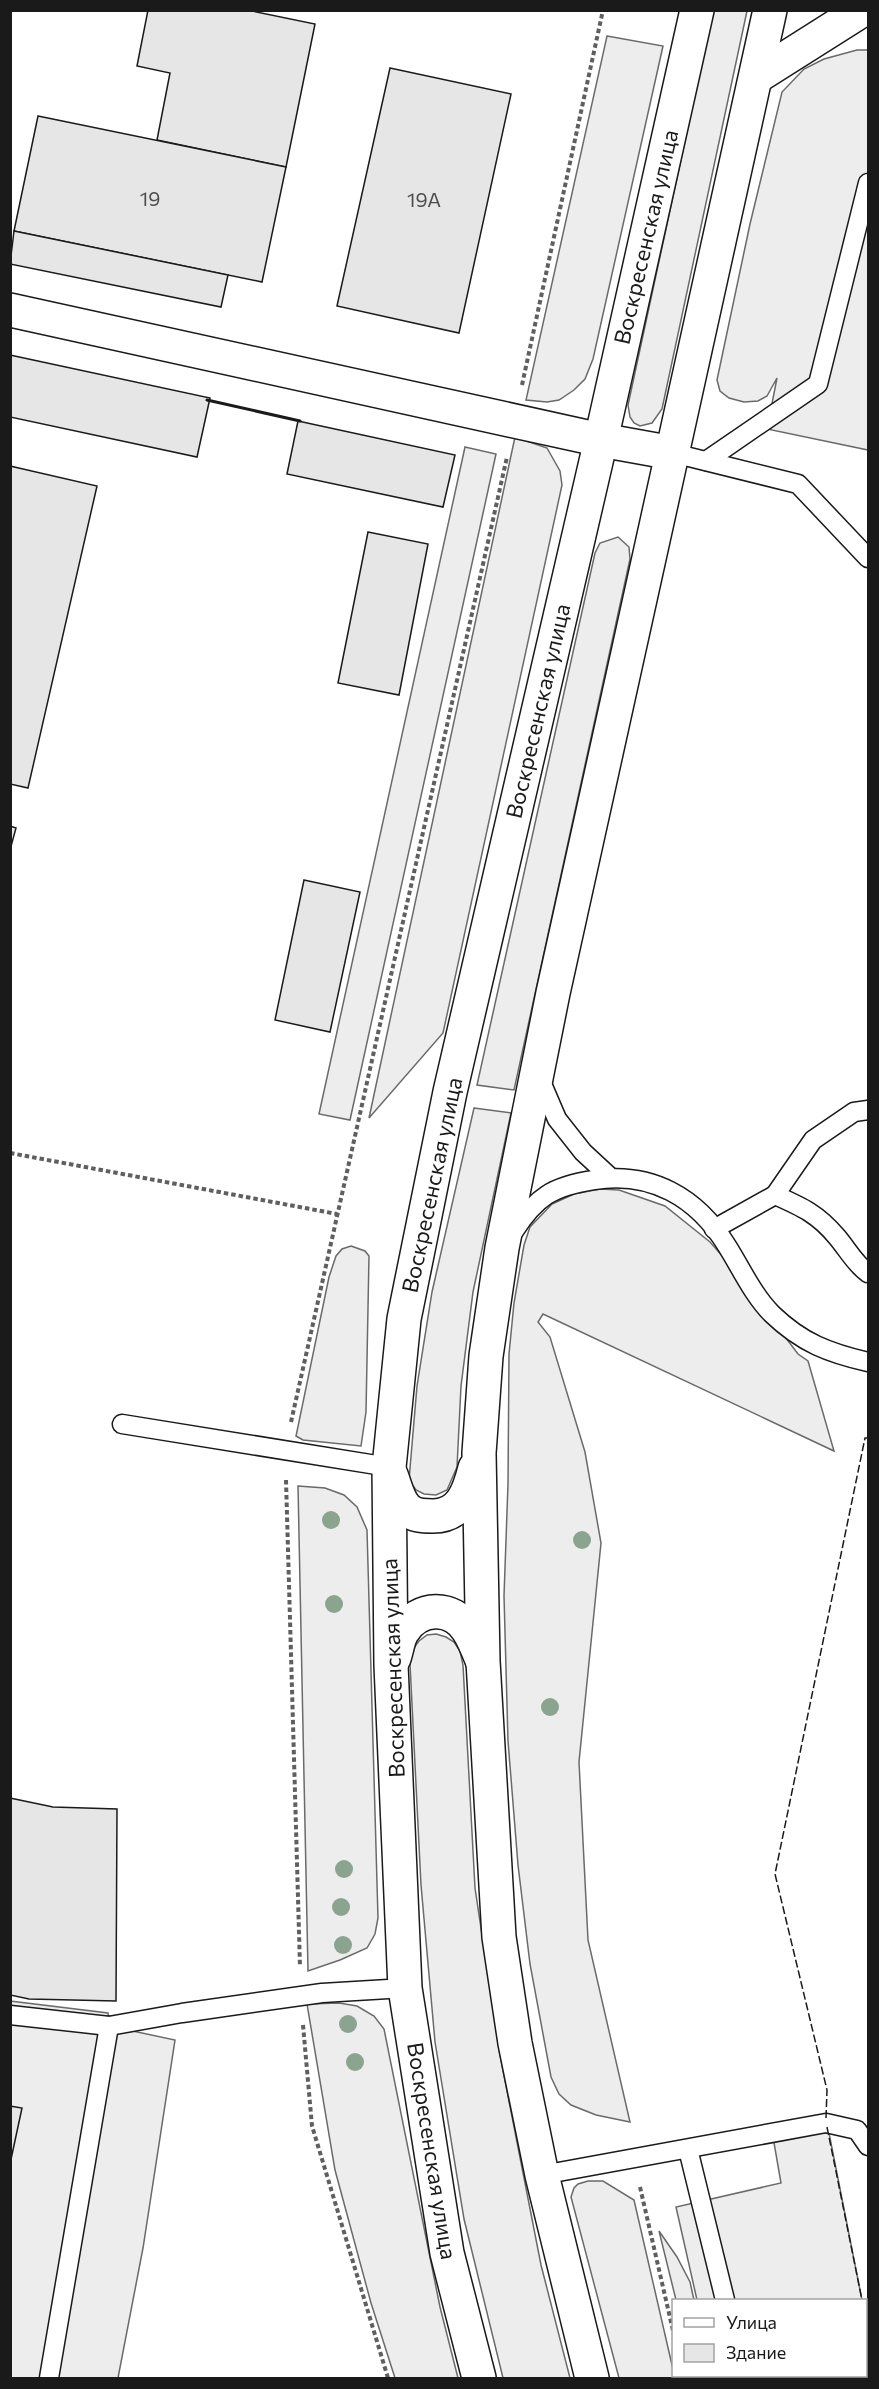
<svg xmlns="http://www.w3.org/2000/svg" width="879" height="2389" font-family="Commissioner,sans-serif">
<style>
.built{fill:#ededed;stroke:#6a6a6a;stroke-width:1.5}
.building{fill:#e6e6e6;stroke:#1a1a1a;stroke-width:1.5}
.lines{fill:none;stroke-linecap:round;stroke-linejoin:round}
.lane-casing{stroke:#1a1a1a;stroke-width:21}
.street-casing{stroke:#1a1a1a;stroke-width:36}
.secondary-casing{stroke:#1a1a1a;stroke-width:36}
.path{stroke:#5f5f5f;stroke-width:4;stroke-dasharray:4.5 3;stroke-linecap:butt}
.lane{stroke:#fff;stroke-width:18}
.street{stroke:#fff;stroke-width:33}
.secondary{stroke:#fff;stroke-width:33}
.fence{stroke:#1a1a1a;stroke-width:1.5;stroke-dasharray:8 3;stroke-linecap:butt}
.wall{stroke:#1a1a1a;stroke-width:3}
.tree{fill:#8aa48f}
.labels{text-anchor:middle;stroke-width:4.5;stroke-linejoin:round;paint-order:stroke}
.number-label{font-size:20px;fill:#4d4d4d}
.street-label{font-size:22px;fill:#1a1a1a;stroke:#fff}
</style>
<rect width="100%" height="100%" fill="#fff"/>
<g class="built">
<polygon points="713,11 747,11 662,409 652,423 640,426 634,423 630,417 628,405"/>
<polygon points="607,36 663,46 593,359 585,379 574,390 559,400 547,402 526,400"/>
<polygon points="857,50 868,50 868,450 767,429 777,378 767,396 758,401 744,402 729,398 720,391 717,380 750,224 782,92 804,69 824,59"/>
<polygon points="515,437 547,448 560,471 562,485 443,1033 369,1118"/>
<polygon points="465,447 496,454 350,1120 319,1114"/>
<polygon points="618,537 629,547 630,559 514,1090 477,1085 595,553 600,543"/>
<polygon points="474,1108 511,1113 473,1292 461,1386 457,1467 447,1490 436,1495 424,1494 416,1490 409,1480 417,1386 432,1292"/>
<polygon points="600,1189 619,1190 665,1206 710,1242 732,1267 798,1354 808,1361 834,1451 543,1314 538,1322 550,1337 585,1452 601,1543 579,1762 588,1940 630,2122 596,2115 571,2105 559,2094 551,2077 530,1964 518,1865 508,1741 504,1596 508,1484 509,1354 514,1303 524,1245 530,1227 552,1204 574,1194"/>
<polygon points="351,1246 365,1251 369,1256 366,1412 361,1446 303,1440 296,1436 329,1277 336,1256 342,1249"/>
<polygon points="298,1486 325,1488 344,1495 357,1507 367,1530 378,1918 375,1934 367,1948 340,1960 308,1971"/>
<polygon points="436,1634 446,1637 454,1642 460,1651 463,1665 475,1888 500,2055 541,2265 570,2378 503,2378 464,2219 435,2042 421,1885 410,1664 413,1649 419,1641 427,1635"/>
<polygon points="10,2001 108,2013 109,2026 175,2040 143,2248 118,2378 11,2378"/>
<polygon points="339,2003 357,2006 374,2016 384,2029 440,2307 458,2378 395,2378 371,2303 335,2170 307,2004"/>
<polygon points="829,2133 862,2300 697,2300 676,2207 781,2183 773,2137 781,2134"/>
<polygon points="588,2181 603,2181 634,2200 675,2378 619,2378 571,2197 574,2188 578,2184"/>
<polygon points="659,2231 677,2257 690,2282 694,2300 676,2300"/>
<polygon points="866,2320 868,2336 868,2378 715,2378 714,2376 866,2376"/>
</g>
<g class="building">
<polygon points="148,10 247,10 315,24 286,167 157,140 170,73 137,66"/>
<polygon points="390,68 511,94 459,333 337,306"/>
<polygon points="38,116 286,167 262,282 14,231"/>
<polygon points="14,231 228,275 221,307 10,264"/>
<polygon points="10,355 210,398 197,457 10,417"/>
<polygon points="298,421 455,455 443,507 287,474"/>
<polygon points="10,466 97,486 28,788 10,784"/>
<polygon points="368,532 428,544 399,695 338,683"/>
<polygon points="10,826 16,828 10,850"/>
<polygon points="304,880 360,892 330,1032 275,1020"/>
<polygon points="10,1798 53,1807 117,1809 116,2001 29,1999 10,1995"/>
<polygon points="10,2106 22,2108 10,2164"/>
</g>
<g class="lines">
<defs>
<g id="lane">
<polyline points="673,453 798,484 868,558"/>
<polyline points="706,461 818,384 868,183"/>
<polyline points="539,1077 557,1119 583,1152 610,1177"/>
<path d="M775 1195C802 1207 818 1214 837 1237 848 1250 855 1264 868 1273"/>
<polyline points="714,1229 775,1195 813,1140 854,1112 868,1110"/>
<path d="M514 1231C536 1197 553 1186 594 1180 651 1171 697 1197 727 1246 741 1268 753 1295 772 1314 802 1343 829 1353 868 1362"/>
<polyline points="122,1424 389,1467"/>
<polyline points="10,2015 109,2026"/>
<polyline points="688,2149 725,2300"/>
<polyline points="542,2175 826,2123 857,2130 868,2146"/>
<polyline points="744,2376 744,2378"/>
<polyline points="49,2378 109,2026 182,2013 322,1993 405,1988"/>
</g>
<g id="street">
<polyline points="756,77 862,10"/>
<polyline points="10,310 601,440"/>
</g>
<g id="secondary">
<polyline points="601,440 673,453"/>
<path d="M391 1475C395 1485 398 1501 407 1509 414 1516 423 1516 433 1516 461 1516 469 1492 475 1468"/>
<path d="M394 1658C397 1650 398 1638 403 1631 419 1606 452 1605 468 1630 474 1639 478 1650 482 1660"/>
<polyline points="479,2378 447,2253 405,1988 391,1665 389,1467 404,1319 450,1092 601,440 697,10"/>
<polyline points="592,2378 542,2175 515,2043 499,1937 483,1661 479,1453 486,1356 502,1248 553,993 770,10"/>
</g>
</defs>
<use href="#lane" class="lane-casing"/>
<use href="#street" class="street-casing"/>
<use href="#secondary" class="secondary-casing"/>
<g class="path">
<polyline points="522,385 603,10"/>
<polyline points="10,1153 337,1214"/>
<polyline points="291,1422 507,457"/>
<polyline points="286,1480 300,1967"/>
<polyline points="303,2025 312,2126 388,2378"/>
<polyline points="640,2187 674,2335"/>
<polyline points="683,2376 683,2378"/>
</g>
<use href="#lane" class="lane"/>
<use href="#street" class="street"/>
<use href="#secondary" class="secondary"/>
<g class="fence">
<polyline points="826,2118 827,2090 775,1874 865,1438 868,1438"/>
<polyline points="827,2127 862,2300"/>
<polyline points="866,2320 868,2336"/>
</g>
<polyline class="wall" points="207,400 300,421"/>
</g>
<g class="tree">
<circle cx="331" cy="1520" r="9"/>
<circle cx="582" cy="1540" r="9"/>
<circle cx="334" cy="1604" r="9"/>
<circle cx="550" cy="1707" r="9"/>
<circle cx="344" cy="1869" r="9"/>
<circle cx="341" cy="1907" r="9"/>
<circle cx="343" cy="1945" r="9"/>
<circle cx="348" cy="2024" r="9"/>
<circle cx="355" cy="2062" r="9"/>
</g>
<g class="labels">
<g class="number-label">
<text x="150" y="206">19</text>
<text x="424" y="207">19А</text>
</g>
<g class="street-label">
<text transform="translate(646 237) rotate(-77)" y="8">Воскресенская улица</text>
<text transform="translate(538 711) rotate(-77)" y="8">Воскресенская улица</text>
<text transform="translate(432 1185) rotate(-78)" y="8">Воскресенская улица</text>
<text transform="translate(393 1668) rotate(-92)" y="8">Воскресенская улица</text>
<text transform="translate(432 2151) rotate(81)" y="8">Воскресенская улица</text>
</g>
</g>
<rect width="879" height="2389" fill="none" stroke="#1a1a1a" stroke-width="24"/>
<rect x="672" y="2299" width="195" height="78" fill="#ffffff" stroke="#a3a3a3" stroke-width="1.5"/>
<rect x="684" y="2318" width="30" height="9" fill="#ffffff" stroke="#a3a3a3" stroke-width="1.5"/>
<text x="726" y="2329" font-size="18" fill="#1a1a1a">Улица</text>
<rect x="684" y="2344" width="30" height="18" fill="#e6e6e6" stroke="#a3a3a3" stroke-width="1.5"/>
<text x="726" y="2359" font-size="18" fill="#1a1a1a">Здание</text>
</svg>
